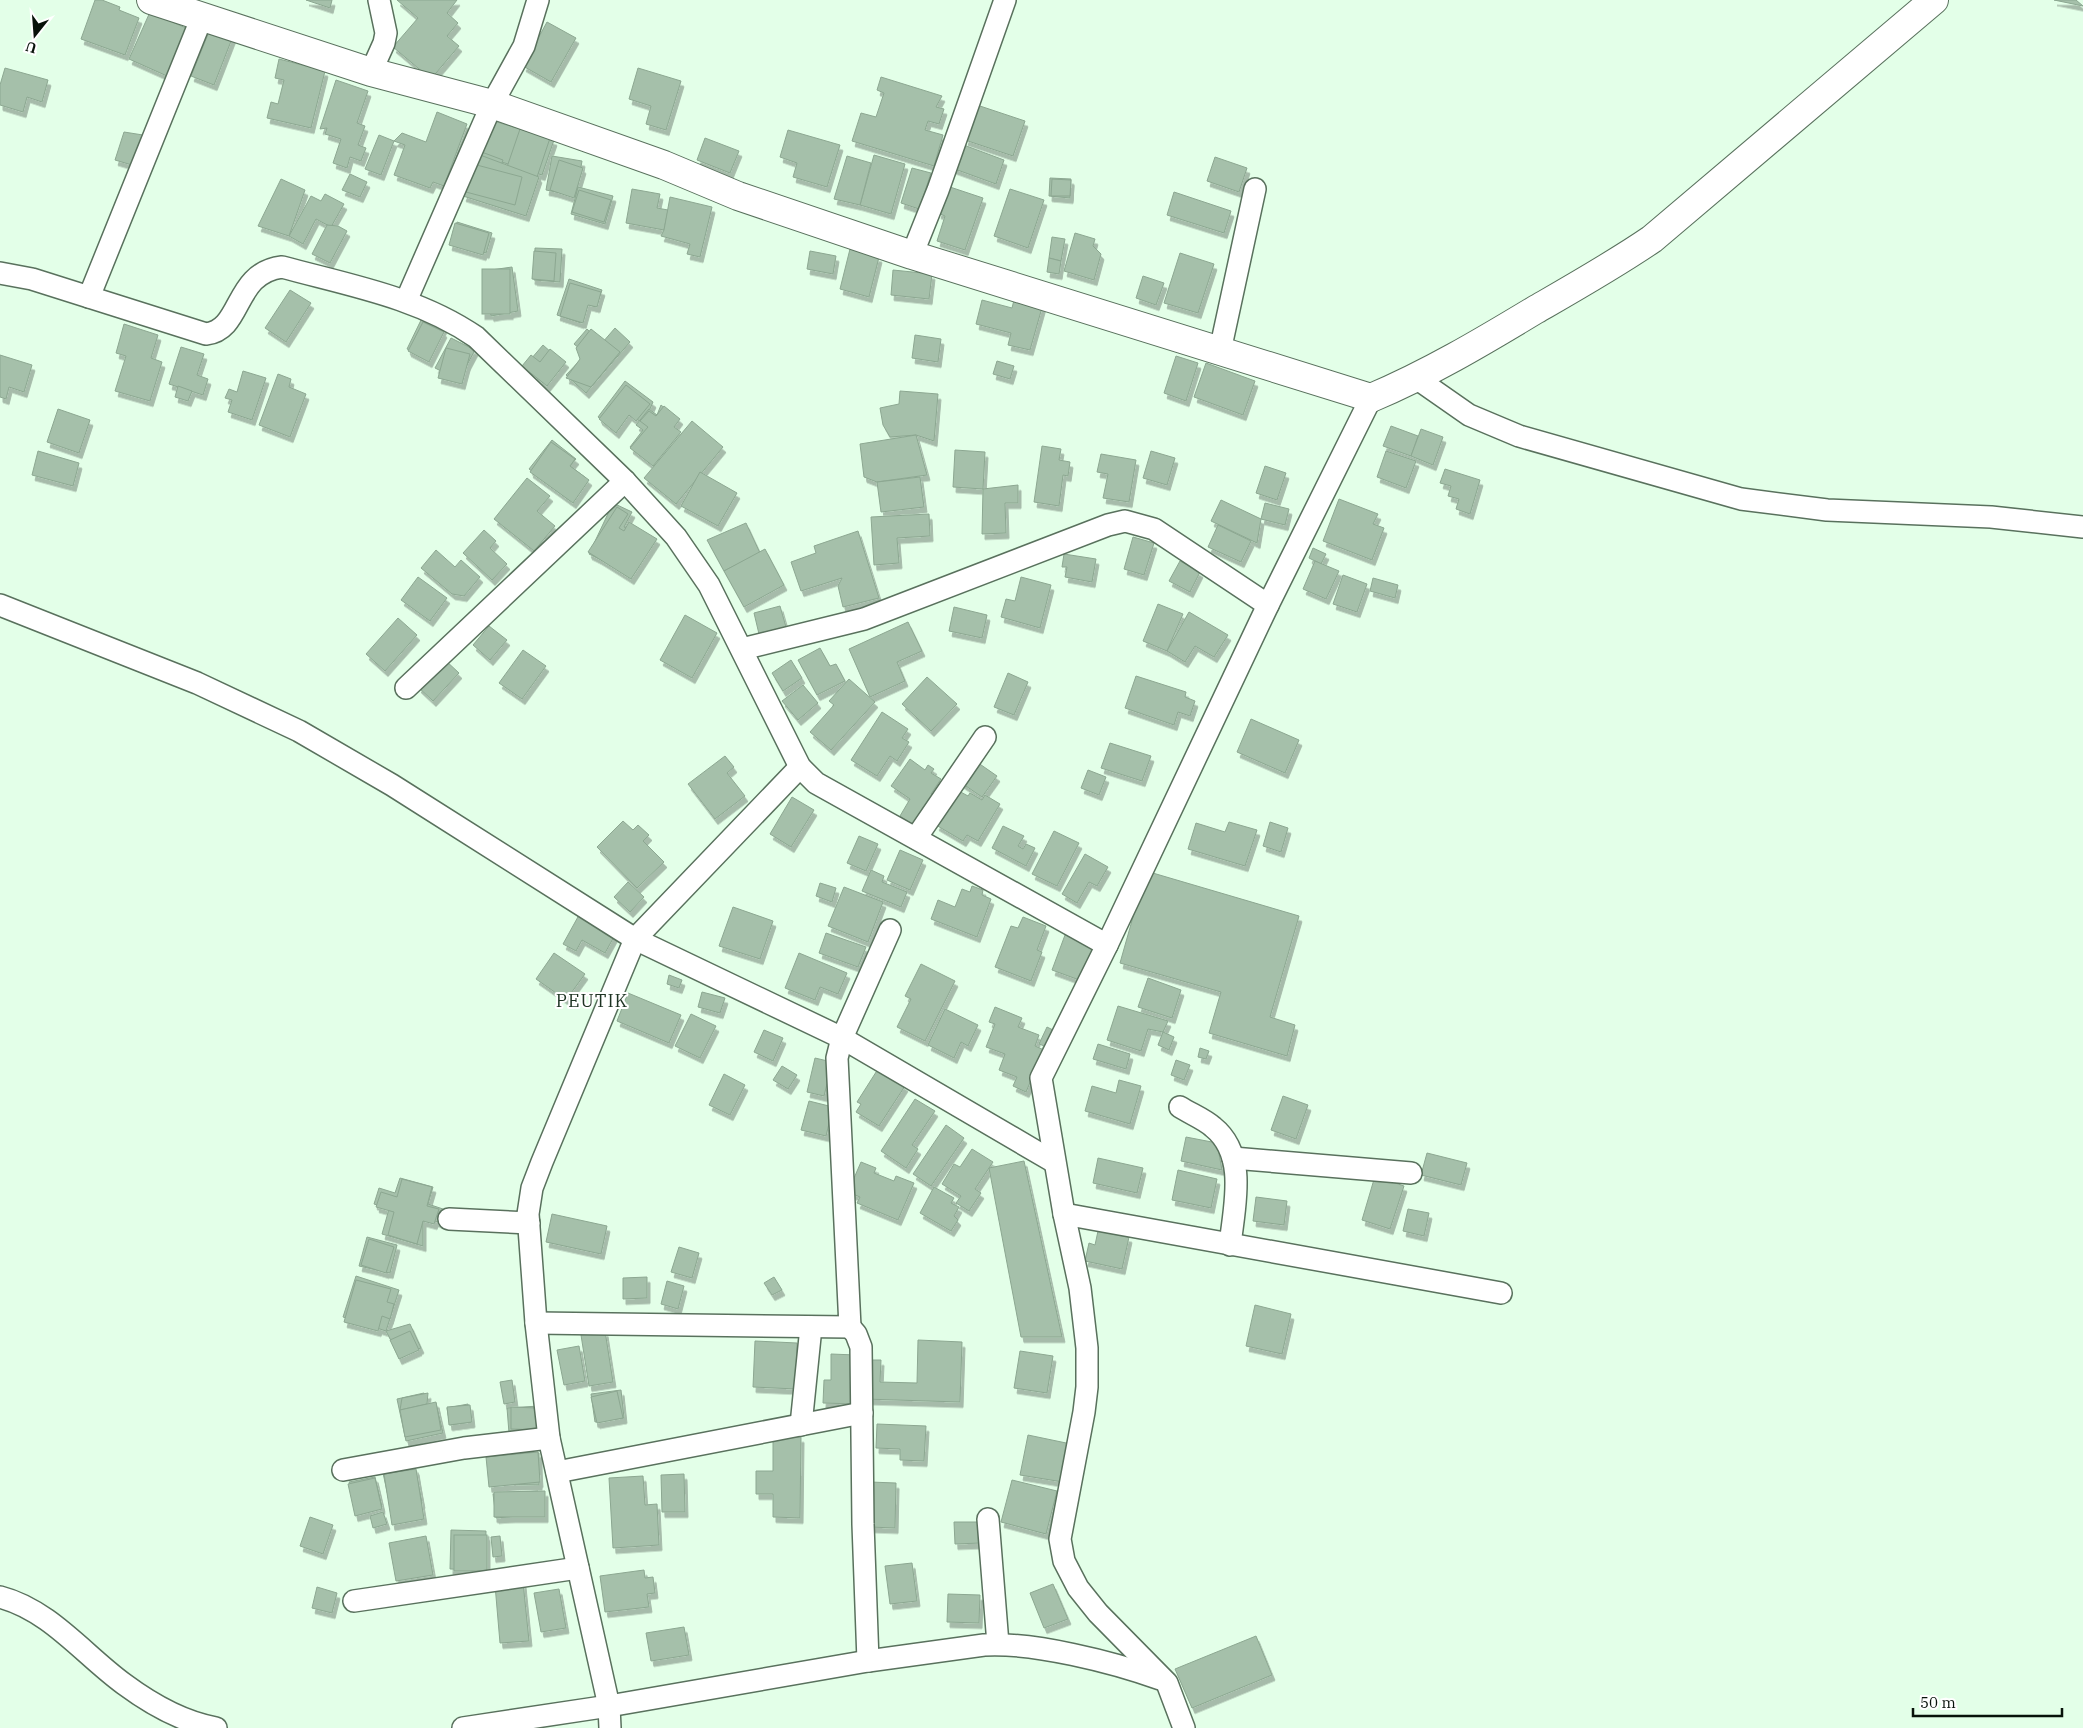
<svg xmlns="http://www.w3.org/2000/svg" width="2083" height="1728" font-family="'IBM Plex Serif',serif">
<style>
.building{fill:#a5c0aa;stroke:#8ca791;filter:url(#shadow)}
.lines{fill:none;stroke-linecap:round;stroke-linejoin:round}
.minor-casing{stroke:#59715d;stroke-width:24}
.tertiary-casing{stroke:#59715d;stroke-width:30}
.minor{stroke:#fff;stroke-width:21}
.tertiary{stroke:#fff;stroke-width:28}
.labels{text-anchor:middle;stroke-width:4;stroke-linejoin:round;paint-order:stroke}
.quarter-label{font-size:18px;letter-spacing:1px;fill:#1d3322;stroke:#fff}
</style>
<defs>
<filter id="shadow"><feDropShadow dx="3" dy="5.5" stdDeviation="0" flood-color="#0004"/></filter>
</defs>
<rect width="100%" height="100%" fill="#e3ffe8"/>
<g class="building">
<polygon points="95,0 102,0 120,7 119,10 139,18 125,55 81,39"/>
<polygon points="306,0 332,0 330,8"/>
<polygon points="397,0 457,0 447,13 458,23 447,36 459,46 431,79 393,47 418,18"/>
<polygon points="2054,0 2076,0 2083,6"/>
<polygon points="150,12 188,29 167,76 129,59"/>
<polygon points="547,22 576,38 551,82 523,66"/>
<polygon points="211,27 233,36 214,85 191,76"/>
<polygon points="279,59 325,71 311,128 267,118 271,102 278,104 284,80 275,78"/>
<polygon points="5,68 48,80 42,102 27,97 23,112 0,105 0,85"/>
<polygon points="638,68 681,81 666,130 646,124 651,106 629,99"/>
<polygon points="881,77 942,96 936,107 944,109 939,124 928,121 925,130 943,135 934,166 852,141 861,113 876,117 884,93 877,90"/>
<polygon points="336,80 368,91 357,123 365,126 358,145 366,148 361,161 350,157 347,168 333,163 341,139 325,134 327,128 320,129"/>
<polygon points="977,105 1025,121 1013,156 965,140"/>
<polygon points="437,112 467,124 444,186 433,182 430,188 394,175 405,145 394,141 402,133 426,142"/>
<polygon points="490,120 515,128 506,157 480,148"/>
<polygon points="491,120 554,140 542,175 480,155"/>
<polygon points="520,129 550,138 537,177 507,167"/>
<polygon points="788,130 840,145 827,187 793,177 797,163 780,157"/>
<polygon points="124,132 143,135 132,165 115,160"/>
<polygon points="379,135 394,141 381,175 365,169"/>
<polygon points="705,138 739,151 730,173 697,160"/>
<polygon points="961,144 1004,160 996,184 952,168"/>
<polygon points="479,151 503,160 500,168 476,159"/>
<polygon points="480,155 539,177 526,216 463,196"/>
<polygon points="874,155 905,164 891,214 860,205"/>
<polygon points="552,156 582,161 576,196 546,190"/>
<polygon points="847,156 871,163 860,205 834,199"/>
<polygon points="1215,157 1247,168 1239,192 1207,181"/>
<polygon points="559,160 583,168 574,198 550,190"/>
<polygon points="473,164 522,177 515,205 466,192"/>
<polygon points="912,168 931,173 919,209 901,203"/>
<polygon points="350,174 367,182 360,197 342,190"/>
<polygon points="1050,178 1071,179 1070,198 1049,196"/>
<polygon points="281,179 305,190 289,236 258,226"/>
<polygon points="1052,179 1071,180 1070,196 1051,196"/>
<polygon points="947,186 983,198 965,250 937,241 945,216 938,213"/>
<polygon points="578,187 613,196 605,224 571,214"/>
<polygon points="632,189 660,194 657,208 668,210 664,230 626,223"/>
<polygon points="1010,189 1044,200 1028,248 994,236"/>
<polygon points="579,190 611,200 604,222 572,212"/>
<polygon points="1174,192 1231,211 1224,233 1167,215"/>
<polygon points="325,194 344,204 331,227 316,219 303,244 289,236 311,196 321,201"/>
<polygon points="670,197 712,207 700,257 687,254 690,244 661,236 664,230"/>
<polygon points="457,222 492,233 486,253 451,242"/>
<polygon points="455,223 489,233 483,255 449,245"/>
<polygon points="327,225 338,226 347,231 330,263 312,254"/>
<polygon points="1075,233 1095,239 1093,246 1101,254 1094,280 1064,271"/>
<polygon points="1052,237 1065,239 1061,261 1049,258"/>
<polygon points="535,248 562,249 560,282 534,280"/>
<polygon points="850,249 879,257 869,297 840,289"/>
<polygon points="534,251 556,253 554,281 532,279"/>
<polygon points="810,251 836,256 833,274 807,269"/>
<polygon points="1180,253 1214,264 1198,313 1164,303"/>
<polygon points="1049,258 1061,261 1059,274 1047,272"/>
<polygon points="512,267 518,311 491,316 484,271"/>
<rect x="482" y="269" width="28" height="45"/>
<polygon points="893,270 932,274 929,299 891,295"/>
<polygon points="1143,276 1164,283 1156,305 1136,298"/>
<polygon points="569,279 602,290 596,307 587,304 581,323 557,315"/>
<polygon points="570,283 601,292 597,307 588,305 583,323 560,316"/>
<polygon points="290,290 311,303 286,342 265,328"/>
<polygon points="1015,296 1043,304 1030,350 1008,345 1011,333 976,324 982,300 1012,308"/>
<polygon points="423,316 444,327 428,359 407,349"/>
<polygon points="423,322 444,332 429,362 408,351"/>
<polygon points="124,324 158,335 151,358 162,362 150,401 115,391 126,356 116,353"/>
<polygon points="615,328 630,342 586,393 566,375 586,354 574,344 587,329 602,343"/>
<polygon points="591,329 620,352 591,387 566,378 580,359 576,348"/>
<polygon points="915,335 941,339 938,362 912,358"/>
<polygon points="451,338 475,350 459,380 435,368"/>
<polygon points="543,345 562,362 543,383 525,366"/>
<polygon points="181,347 204,354 197,375 208,379 203,395 169,384"/>
<polygon points="446,348 470,354 462,384 438,378"/>
<polygon points="550,349 566,362 547,386 522,366 531,355 540,362"/>
<polygon points="0,355 32,365 24,392 9,387 6,399 0,397"/>
<polygon points="1176,356 1198,363 1186,401 1164,393"/>
<polygon points="997,361 1014,366 1010,379 993,374"/>
<polygon points="1206,363 1255,381 1243,415 1194,397"/>
<polygon points="243,371 266,378 252,420 228,412 232,400 225,398 229,389 237,392"/>
<polygon points="278,374 291,379 289,387 306,394 290,437 259,425"/>
<polygon points="625,381 653,402 649,411 640,421 628,415 617,431 598,417"/>
<polygon points="626,385 650,404 636,421 629,415 616,433 599,419"/>
<polygon points="178,386 192,391 188,401 175,397"/>
<polygon points="900,391 938,394 934,441 916,435 890,437 883,425 880,408 899,404"/>
<polygon points="661,405 677,418 670,426 676,430 650,462 630,447 643,430 636,425 649,409 657,415"/>
<polygon points="664,406 680,419 674,427 681,432 653,466 630,448 648,427 640,421 649,411 656,416"/>
<polygon points="58,409 90,420 79,453 47,442"/>
<polygon points="692,421 723,447 676,504 644,478"/>
<polygon points="1391,426 1418,436 1411,456 1383,446"/>
<polygon points="1421,429 1443,437 1433,465 1411,456"/>
<polygon points="916,435 927,475 877,482 864,477 860,444"/>
<polygon points="552,440 576,459 570,466 586,478 569,500 529,469"/>
<polygon points="551,442 575,459 570,466 589,480 573,503 530,472"/>
<polygon points="1042,446 1061,449 1059,460 1070,462 1068,476 1063,475 1059,506 1034,502"/>
<polygon points="955,450 985,452 983,489 953,487"/>
<polygon points="38,451 79,463 73,486 32,475"/>
<polygon points="1151,451 1175,458 1167,485 1143,478"/>
<polygon points="1386,451 1416,461 1406,488 1377,477"/>
<polygon points="1101,454 1136,460 1129,502 1103,498 1108,474 1097,472"/>
<polygon points="1265,466 1286,473 1277,500 1256,493"/>
<polygon points="1445,469 1480,480 1470,514 1456,509 1459,499 1448,496 1451,486 1440,483"/>
<polygon points="700,472 737,493 718,526 681,506"/>
<polygon points="920,477 924,507 881,512 877,482"/>
<polygon points="527,478 550,496 537,511 555,526 534,551 494,519"/>
<polygon points="1018,485 1018,503 1005,503 1006,533 982,534 983,489"/>
<polygon points="1339,499 1378,514 1373,524 1384,528 1372,560 1323,541"/>
<polygon points="1221,500 1261,519 1257,543 1211,521"/>
<polygon points="613,503 632,512 624,527 649,539 632,575 589,554"/>
<polygon points="1265,503 1289,509 1285,525 1261,519"/>
<polygon points="617,507 628,514 619,528 624,531 629,522 657,539 631,579 588,552"/>
<polygon points="929,514 930,536 897,538 899,563 874,565 871,517"/>
<polygon points="746,523 760,553 724,571 707,540"/>
<polygon points="1218,525 1251,541 1241,562 1208,547"/>
<polygon points="484,530 496,541 490,548 507,564 492,580 463,553"/>
<polygon points="858,531 879,598 843,607 838,586 842,578 801,591 791,562 816,553 814,546"/>
<polygon points="1133,537 1154,543 1144,575 1124,569"/>
<polygon points="1313,548 1326,554 1321,564 1309,558"/>
<polygon points="765,549 784,585 744,607 724,571"/>
<polygon points="436,550 455,567 461,560 480,577 464,596 452,594 421,568"/>
<polygon points="1064,554 1096,559 1092,582 1065,577 1067,567 1062,567"/>
<polygon points="1180,561 1200,572 1190,592 1169,581"/>
<polygon points="1315,561 1339,571 1326,599 1303,589"/>
<polygon points="1343,575 1367,584 1357,612 1333,604"/>
<polygon points="418,577 447,598 430,621 401,600"/>
<polygon points="1021,577 1051,585 1040,628 1001,617 1006,599 1015,601"/>
<polygon points="1373,578 1398,585 1395,598 1370,591"/>
<polygon points="1158,604 1183,614 1167,651 1143,641"/>
<polygon points="780,606 786,627 759,634 754,613"/>
<polygon points="954,607 987,615 982,638 949,631"/>
<polygon points="1189,612 1228,635 1214,657 1195,646 1185,662 1167,651"/>
<polygon points="685,615 717,633 692,678 660,660"/>
<polygon points="398,618 417,635 385,671 366,654"/>
<polygon points="908,622 922,651 897,662 905,681 870,697 849,649"/>
<polygon points="489,626 507,640 490,660 473,645"/>
<polygon points="820,648 830,666 836,664 845,681 817,695 798,660"/>
<polygon points="523,650 546,666 522,699 499,683"/>
<polygon points="444,659 459,673 433,701 418,687"/>
<polygon points="791,660 802,678 783,691 772,673"/>
<polygon points="1008,673 1028,682 1014,715 994,707"/>
<polygon points="1136,676 1186,692 1185,697 1195,701 1190,716 1178,712 1174,725 1125,708"/>
<polygon points="927,677 957,704 931,731 902,704"/>
<polygon points="849,679 875,702 831,750 810,732 834,705 829,701"/>
<polygon points="803,685 818,703 798,720 782,701"/>
<polygon points="882,712 908,729 902,738 909,742 897,761 890,756 877,776 851,760"/>
<polygon points="1251,719 1299,740 1285,773 1237,752"/>
<polygon points="1110,743 1151,756 1142,781 1101,768"/>
<polygon points="725,756 734,767 727,773 745,796 715,819 688,784"/>
<polygon points="910,759 925,770 928,765 934,769 931,773 941,779 931,794 936,797 916,827 900,816 910,799 891,786"/>
<polygon points="974,760 997,776 982,797 960,782"/>
<polygon points="1088,770 1106,777 1099,795 1081,788"/>
<polygon points="957,790 968,796 970,793 982,800 985,795 1000,804 978,841 967,835 963,841 936,825"/>
<polygon points="792,797 814,810 791,847 770,834"/>
<polygon points="623,821 633,830 638,825 649,835 643,841 664,862 637,888 597,847"/>
<polygon points="1229,822 1257,830 1245,866 1188,849 1196,823 1225,832"/>
<polygon points="1270,822 1288,828 1281,852 1263,846"/>
<polygon points="1003,826 1024,836 1018,846 1023,849 1026,844 1035,848 1026,866 992,848"/>
<polygon points="1054,831 1079,843 1057,886 1032,874"/>
<polygon points="859,836 878,844 866,871 847,863"/>
<polygon points="900,850 923,860 910,890 887,880"/>
<polygon points="1085,854 1108,867 1097,886 1089,882 1077,903 1062,894"/>
<polygon points="871,870 884,876 882,882 907,892 901,907 862,891"/>
<polygon points="1146,871 1299,916 1270,1017 1295,1025 1287,1056 1209,1033 1221,992 1120,963"/>
<polygon points="628,882 644,897 630,912 614,897"/>
<polygon points="820,883 836,888 832,902 816,896"/>
<polygon points="972,886 983,890 982,895 991,899 977,937 931,919 938,900 955,907 962,889 970,892"/>
<polygon points="844,887 883,902 868,942 828,926"/>
<polygon points="733,907 773,921 760,959 719,946"/>
<polygon points="579,915 615,935 605,953 582,940 576,951 563,944"/>
<polygon points="1023,917 1046,926 1037,950 1042,952 1031,981 995,967 1011,926 1018,928"/>
<polygon points="826,933 866,947 858,967 819,953"/>
<polygon points="1065,935 1096,946 1082,981 1052,970"/>
<polygon points="554,953 585,974 566,1000 536,979"/>
<polygon points="799,953 847,973 838,994 820,987 815,1000 785,988"/>
<polygon points="921,964 955,981 925,1041 897,1027 911,999 905,996"/>
<polygon points="669,975 682,980 679,988 667,984"/>
<polygon points="1148,978 1181,990 1172,1018 1138,1007"/>
<polygon points="702,992 725,998 720,1013 698,1007"/>
<polygon points="628,993 681,1015 669,1043 617,1021"/>
<polygon points="1118,1006 1168,1021 1163,1032 1148,1029 1141,1051 1107,1040"/>
<polygon points="995,1007 1022,1018 1018,1027 1039,1035 1035,1046 1044,1050 1026,1092 1013,1086 1017,1077 999,1070 1005,1054 986,1047 995,1024 989,1022"/>
<polygon points="945,1009 978,1025 968,1046 961,1042 954,1058 928,1045"/>
<polygon points="691,1014 716,1026 700,1058 675,1046"/>
<polygon points="1047,1027 1055,1031 1047,1047 1039,1044"/>
<polygon points="764,1030 783,1038 773,1061 754,1052"/>
<polygon points="1163,1032 1174,1037 1169,1050 1158,1045"/>
<polygon points="1098,1044 1130,1054 1126,1069 1093,1059"/>
<polygon points="1200,1048 1209,1051 1206,1059 1198,1057"/>
<polygon points="815,1058 832,1062 831,1085 827,1084 824,1096 807,1092"/>
<polygon points="1176,1060 1190,1065 1184,1080 1171,1075"/>
<polygon points="782,1066 797,1075 788,1089 773,1080"/>
<polygon points="878,1069 905,1086 879,1126 856,1112 861,1104 857,1102"/>
<polygon points="724,1074 745,1085 730,1115 709,1105"/>
<polygon points="1119,1080 1141,1086 1130,1124 1085,1111 1092,1086 1116,1093"/>
<polygon points="1283,1096 1308,1105 1296,1139 1271,1130"/>
<polygon points="915,1099 935,1111 912,1145 918,1149 906,1168 881,1151"/>
<polygon points="809,1101 833,1107 826,1136 801,1130"/>
<polygon points="946,1125 964,1138 931,1186 913,1174"/>
<polygon points="1186,1137 1217,1143 1222,1170 1181,1161"/>
<polygon points="972,1149 993,1162 975,1189 981,1193 969,1211 956,1203 961,1196 942,1184 954,1164 960,1167"/>
<polygon points="1427,1153 1467,1163 1461,1185 1421,1175"/>
<polygon points="1098,1158 1143,1168 1137,1193 1093,1183"/>
<polygon points="1024,1161 1062,1337 1021,1337 989,1168"/>
<polygon points="861,1162 876,1168 874,1173 894,1181 896,1176 914,1183 898,1220 857,1203 860,1197 848,1192"/>
<polygon points="1178,1170 1217,1179 1211,1208 1172,1200"/>
<polygon points="1375,1176 1404,1186 1390,1229 1362,1220"/>
<polygon points="400,1178 433,1187 428,1204 446,1210 442,1223 423,1218 423,1246 382,1234 389,1209 374,1204 379,1188 395,1193"/>
<polygon points="402,1179 432,1187 427,1206 439,1209 434,1224 423,1221 417,1244 388,1235 394,1212 376,1207 381,1192 397,1197"/>
<polygon points="934,1187 954,1198 951,1203 959,1207 954,1216 958,1220 951,1231 920,1213"/>
<polygon points="1256,1197 1287,1201 1284,1225 1253,1221"/>
<polygon points="1408,1209 1429,1213 1424,1236 1403,1231"/>
<polygon points="552,1214 607,1226 601,1254 546,1242"/>
<polygon points="1098,1231 1129,1237 1122,1269 1085,1261 1089,1243 1095,1245"/>
<polygon points="367,1237 397,1245 390,1273 359,1266"/>
<polygon points="369,1239 394,1247 386,1273 361,1265"/>
<polygon points="679,1247 699,1253 692,1278 671,1272"/>
<polygon points="356,1276 399,1290 386,1331 343,1317"/>
<polygon points="647,1277 647,1298 623,1299 623,1278"/>
<polygon points="774,1277 782,1290 772,1295 764,1283"/>
<polygon points="356,1280 391,1289 387,1302 394,1304 390,1319 382,1316 378,1331 344,1322"/>
<polygon points="667,1281 684,1286 678,1309 661,1304"/>
<polygon points="1255,1305 1291,1314 1282,1354 1246,1346"/>
<polygon points="410,1324 421,1348 399,1356 386,1331"/>
<polygon points="410,1331 419,1350 399,1359 390,1340"/>
<polygon points="605,1331 613,1382 589,1386 581,1335"/>
<polygon points="918,1340 962,1342 960,1402 864,1399 865,1360 881,1360 880,1382 917,1383"/>
<polygon points="755,1341 797,1343 796,1389 753,1387"/>
<polygon points="579,1346 585,1381 564,1385 557,1350"/>
<polygon points="1020,1351 1053,1356 1047,1393 1014,1388"/>
<polygon points="831,1354 856,1355 855,1404 823,1403 824,1380 831,1380"/>
<polygon points="512,1380 515,1402 504,1404 500,1382"/>
<polygon points="621,1390 624,1418 595,1422 591,1394"/>
<polygon points="617,1391 623,1418 597,1423 591,1397"/>
<polygon points="424,1393 427,1405 436,1403 443,1433 406,1441 397,1399"/>
<polygon points="428,1393 427,1404 400,1410 402,1398"/>
<polygon points="436,1402 441,1430 405,1437 400,1410"/>
<polygon points="468,1404 471,1422 450,1425 447,1408"/>
<polygon points="470,1405 472,1422 449,1425 447,1407"/>
<polygon points="539,1406 540,1431 509,1433 507,1408"/>
<polygon points="511,1407 537,1408 542,1430 511,1429"/>
<polygon points="877,1424 926,1426 924,1461 900,1460 900,1449 876,1448"/>
<polygon points="1028,1435 1071,1444 1063,1482 1020,1475"/>
<polygon points="773,1437 801,1437 800,1518 773,1517 773,1494 756,1494 756,1471 773,1471"/>
<polygon points="498,1447 516,1452 539,1453 539,1485 490,1484 490,1456 498,1457"/>
<polygon points="538,1452 540,1482 489,1487 486,1457"/>
<polygon points="415,1467 422,1503 391,1510 383,1473"/>
<polygon points="416,1469 424,1519 392,1525 384,1474"/>
<polygon points="684,1474 685,1512 662,1512 661,1475"/>
<polygon points="643,1476 645,1505 657,1504 659,1545 613,1548 609,1478"/>
<polygon points="375,1477 382,1507 365,1511 349,1482"/>
<polygon points="375,1478 382,1509 355,1516 348,1484"/>
<polygon points="1012,1480 1057,1491 1046,1534 1001,1522"/>
<polygon points="870,1482 896,1483 895,1528 869,1527"/>
<polygon points="538,1491 540,1514 496,1518 493,1494"/>
<polygon points="545,1491 545,1517 494,1517 494,1492"/>
<polygon points="383,1512 387,1524 373,1528 370,1516"/>
<polygon points="310,1517 333,1525 323,1554 300,1546"/>
<polygon points="954,1522 981,1522 981,1543 955,1544"/>
<polygon points="451,1530 486,1531 485,1570 450,1569"/>
<rect x="454" y="1535" width="33" height="36"/>
<polygon points="426,1536 433,1575 396,1581 389,1543"/>
<polygon points="500,1536 502,1556 493,1557 491,1537"/>
<polygon points="912,1563 917,1601 890,1604 885,1566"/>
<polygon points="644,1570 645,1578 653,1577 655,1593 647,1594 649,1607 605,1612 600,1576"/>
<polygon points="523,1582 529,1641 500,1643 495,1585"/>
<polygon points="1053,1584 1068,1619 1044,1628 1030,1593"/>
<polygon points="317,1587 337,1593 332,1613 312,1608"/>
<polygon points="559,1589 566,1628 541,1632 534,1593"/>
<polygon points="948,1594 980,1595 979,1623 947,1622"/>
<polygon points="684,1627 689,1655 651,1661 646,1633"/>
<polygon points="1256,1636 1272,1675 1192,1708 1175,1669"/>
</g>
<g class="lines">
<defs>
<g id="minor">
<polyline points="371,72 384,43 386,33 379,0"/>
<polyline points="912,255 938,190 1005,0"/>
<path d="M0 273 32 279 206 334C243 330 233 273 282 267 348 285 418 297 476 337L625 481 676 537 709 585 800 767 816 783 1107 945"/>
<polyline points="89,297 202,17"/>
<polyline points="406,301 492,104 524,46 538,0"/>
<polyline points="1220,351 1255,189"/>
<polyline points="1416,378 1469,415 1519,436 1741,499 1827,510 1991,517 2083,527"/>
<polyline points="0,605 197,683 299,731 392,785 635,939 842,1038 1054,1162"/>
<polyline points="742,649 864,619 1108,525 1125,521 1154,529 1268,605"/>
<polyline points="406,688 625,481"/>
<polyline points="916,838 985,737"/>
<path d="M1180 1107C1191 1114 1204 1119 1213 1127 1248 1155 1234 1207 1230 1245"/>
<polyline points="1233,1158 1411,1173"/>
<polyline points="1064,1214 1501,1293"/>
<polyline points="449,1219 529,1223"/>
<polyline points="536,1323 850,1327 837,1058 842,1038 890,930"/>
<polyline points="850,1327 856,1334 861,1347 863,1524 868,1661"/>
<polyline points="801,1425 811,1327"/>
<polyline points="343,1470 464,1448 549,1438"/>
<polyline points="557,1472 862,1413"/>
<polyline points="988,1519 998,1644"/>
<path d="M0 1597C50 1610 84 1655 124 1684 151 1704 182 1722 216 1728"/>
<polyline points="354,1601 578,1568"/>
<path d="M463 1728 609 1706 868 1661 984 1645C1033 1642 1113 1662 1160 1679"/>
<polyline points="610,1728 609,1706 549,1438 536,1323 528,1214 532,1188 542,1162 635,939 800,767"/>
<polyline points="1184,1728 1167,1683 1098,1613 1078,1588 1064,1561 1060,1539 1084,1412 1087,1387 1087,1348 1080,1288 1064,1214 1041,1078 1107,945 1268,605 1371,398"/>
</g>
<path id="tertiary" d="M151 0 371 72 492 104 664 165 738 196 912 255 1371 398C1428 374 1482 342 1535 310 1575 287 1614 265 1652 239L1934 0"/>
</defs>
<use href="#minor" class="minor-casing"/>
<use href="#tertiary" class="tertiary-casing"/>
<use href="#minor" class="minor"/>
<use href="#tertiary" class="tertiary"/>
</g>
<g class="labels">
<g class="quarter-label">
<text x="592" y="1007">PEUTIK</text>
</g>
</g>
<g transform="translate(35 35) rotate(197)" stroke="#ffffff" stroke-width="4" paint-order="stroke">
<path d="M0-4L9 19L0 12L-9 19Z" fill="#08120a"/>
<text y="-8" font-size="14" font-weight="bold" text-anchor="middle" fill="#08120a">U</text>
</g>
<path d="M1913 1708v8h149v-8" fill="none" stroke="#08120a" stroke-width="2.5"/>
<text x="1920" y="1708" font-size="15" fill="#08120a" stroke="#ffffff" stroke-width="4" paint-order="stroke">50 m</text>
</svg>
